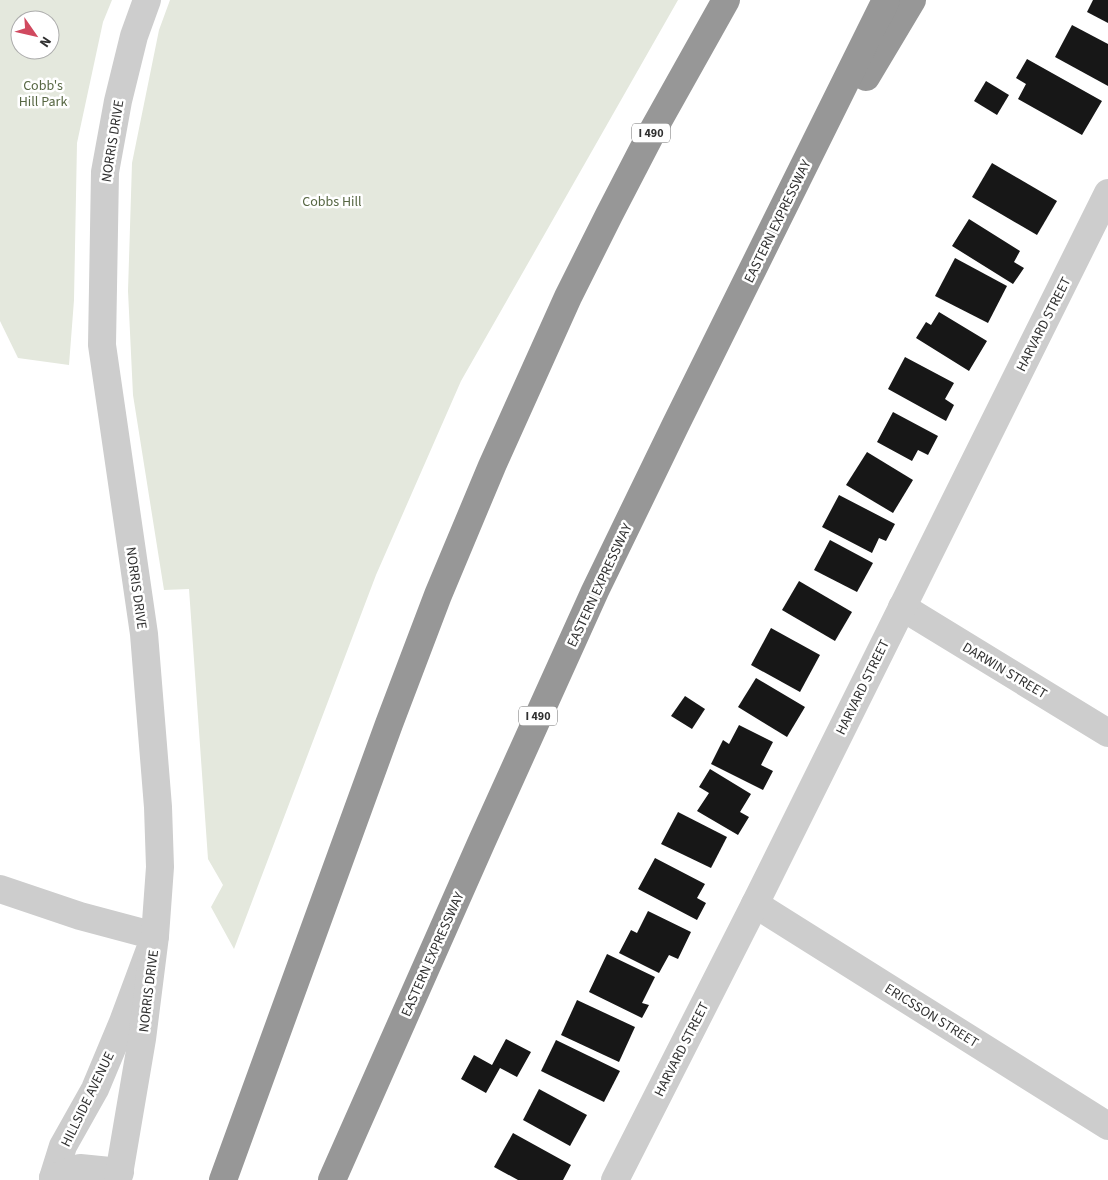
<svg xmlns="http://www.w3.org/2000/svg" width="1108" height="1180" font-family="'Source Sans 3',sans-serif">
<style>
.green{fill:#e4e8dd;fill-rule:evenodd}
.building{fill:#171717}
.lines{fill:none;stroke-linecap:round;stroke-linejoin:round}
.minor{stroke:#cdcdcd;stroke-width:28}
.highway{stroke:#979797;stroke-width:28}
.labels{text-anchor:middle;stroke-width:5;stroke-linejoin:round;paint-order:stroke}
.shield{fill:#fff;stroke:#6e6e6e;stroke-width:1}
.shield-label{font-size:12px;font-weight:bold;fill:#303030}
.park-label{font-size:14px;fill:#576743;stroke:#fff}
.street-label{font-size:14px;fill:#303030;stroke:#fff}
</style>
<rect width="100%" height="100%" fill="#fff"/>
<g class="green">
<path d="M0 0H112L103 22 77 143 74 300 69 365 18 358 0 321ZM20 20H50V50H20Z"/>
<polygon points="170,0 678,0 461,381 376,575 234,949 211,907 223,885 208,859 189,589 164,590 133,395 128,291 132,163 159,30"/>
</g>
<g class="building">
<polygon points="1093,0 1108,0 1108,23 1087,12"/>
<polygon points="1072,25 1108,44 1108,86 1055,57"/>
<polygon points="1027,59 1102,101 1082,135 1018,99 1026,84 1016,78"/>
<polygon points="986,81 1009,95 997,115 974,101"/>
<polygon points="992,163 1057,201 1037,235 972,197"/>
<polygon points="969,219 1020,251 1014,262 1024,268 1013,284 952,246"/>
<polygon points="955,258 1007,286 988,323 935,296"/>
<polygon points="939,312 987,341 969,371 916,338 926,322 931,325"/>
<polygon points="905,357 954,383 945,399 954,405 946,421 888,389"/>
<polygon points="893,412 938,436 928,455 918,450 912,461 877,442"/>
<polygon points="867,452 913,480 893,513 846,485"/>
<polygon points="839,495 895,524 886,541 879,538 872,553 822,527"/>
<polygon points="830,540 873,563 857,592 814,570"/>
<polygon points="799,581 852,612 835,641 782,610"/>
<polygon points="771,628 820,655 800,692 751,665"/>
<polygon points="756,678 805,707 787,737 738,707"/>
<polygon points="685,696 705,709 692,729 671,716"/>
<polygon points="739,725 773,742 761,765 773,771 763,790 711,764 723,740 729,744"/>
<polygon points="710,769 751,794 740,812 749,817 738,835 697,811 709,793 699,787"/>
<polygon points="678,812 727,837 711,868 661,844"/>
<polygon points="655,858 705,884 697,898 706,903 697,920 638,889"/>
<polygon points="648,911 691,932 678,959 669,955 659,973 619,953 631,930 637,933"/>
<polygon points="607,954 655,977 642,1003 649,1005 642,1018 589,992"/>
<polygon points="577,1000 635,1027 619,1062 561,1035"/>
<polygon points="506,1039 531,1052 517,1077 500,1068 486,1093 461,1079 474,1055 492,1065"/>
<polygon points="556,1040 620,1071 604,1102 541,1071"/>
<polygon points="539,1089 587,1115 570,1146 523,1120"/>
<polygon points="513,1133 571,1165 563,1180 518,1180 494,1167"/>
</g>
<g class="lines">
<g class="minor">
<polyline points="902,607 1108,733"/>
<polyline points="0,889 80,916 155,936 123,1022 95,1089 63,1146 53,1178"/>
<polyline points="755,904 1108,1126"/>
<polyline points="53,1180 53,1178 80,1168 120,1172"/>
<polyline points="118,1180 142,1039 155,936 160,867 158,807 144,634 102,345 105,172 118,101 134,36 147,0"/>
<polyline points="615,1180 755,904 1108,193"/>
</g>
<g class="highway">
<polyline points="866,77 912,0"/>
<polyline points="223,1180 389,724 438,595 492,466 568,297 609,215 652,132 726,0"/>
<polyline points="332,1180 482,841 595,591 676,424 886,0"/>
</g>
</g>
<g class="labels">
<g class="shield">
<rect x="632" y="123.5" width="38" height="19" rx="4"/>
<rect x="519" y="706.5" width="38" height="19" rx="4"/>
</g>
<g class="shield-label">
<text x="651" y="137">I 490</text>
<text x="538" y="720">I 490</text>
</g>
<g class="park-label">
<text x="43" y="90">Cobb's<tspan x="43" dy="16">Hill Park</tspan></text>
<text x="332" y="206">Cobbs Hill</text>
</g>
<g class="street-label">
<text transform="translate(112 141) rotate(-81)" y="5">NORRIS DRIVE</text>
<text transform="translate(777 221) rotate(-64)" y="5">EASTERN EXPRESSWAY</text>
<text transform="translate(1043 324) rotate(-63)" y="5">HARVARD STREET</text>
<text transform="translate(599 585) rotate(-65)" y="5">EASTERN EXPRESSWAY</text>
<text transform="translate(137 588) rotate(82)" y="5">NORRIS DRIVE</text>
<text transform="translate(1005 670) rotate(31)" y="5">DARWIN STREET</text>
<text transform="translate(862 687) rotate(-64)" y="5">HARVARD STREET</text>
<text transform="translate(432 954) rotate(-66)" y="5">EASTERN EXPRESSWAY</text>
<text transform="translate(148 991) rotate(-83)" y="5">NORRIS DRIVE</text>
<text transform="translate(932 1015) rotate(32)" y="5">ERICSSON STREET</text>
<text transform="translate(681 1049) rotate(-63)" y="5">HARVARD STREET</text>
<text transform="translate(87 1099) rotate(-64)" y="5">HILLSIDE AVENUE</text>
</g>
</g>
<g transform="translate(35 35) rotate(124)"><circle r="24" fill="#ffffff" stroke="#acacac"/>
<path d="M0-4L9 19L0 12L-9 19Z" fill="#d0495f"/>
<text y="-8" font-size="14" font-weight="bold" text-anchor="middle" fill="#303030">N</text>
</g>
</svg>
